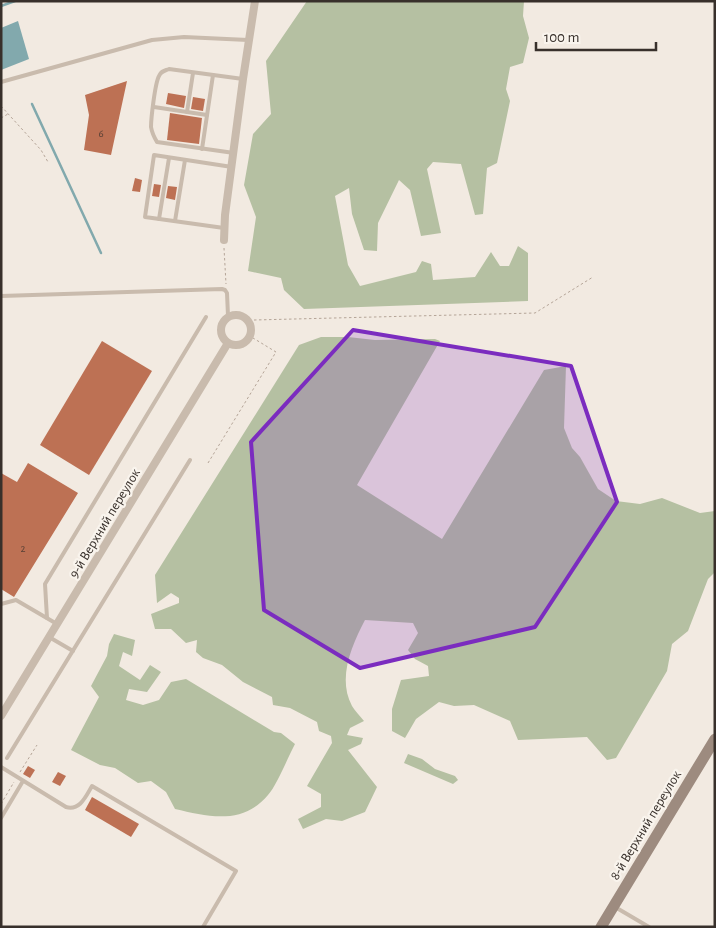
<svg xmlns="http://www.w3.org/2000/svg" width="716" height="928" font-family="'Alegreya Sans',sans-serif">
<style>
.green{fill:#b5c0a2}
.water{fill:#82a9ad}
.lines{fill:none;stroke-linecap:round;stroke-linejoin:round}
.stream{stroke:#82a9ad;stroke-width:2.5}
.building{fill:#bd7154}
.path{stroke:#b5a598;stroke-width:1;stroke-dasharray:2.5 2.5;stroke-linecap:butt}
.lane{stroke:#c9bbad;stroke-width:4}
.street{stroke:#c9bbad;stroke-width:8}
.secondary{stroke:#9d8b7f;stroke-width:11}
.marked{fill:#7b2cbf;fill-opacity:0.2;stroke:#7b2cbf;stroke-width:4;stroke-linejoin:round}
.labels{text-anchor:middle;stroke-width:4.5;stroke-linejoin:round;paint-order:stroke}
.number-label{font-size:11px;fill:#594035}
.street-label{font-size:14px;fill:#38302b;stroke:#f9f4ed}
</style>
<rect width="100%" height="100%" fill="#f2eae1"/>
<g class="green">
<polygon points="307,1 524,1 523,16 529,38 523,63 510,67 506,89 510,101 497,163 487,168 483,214 475,215 461,164 433,162 427,169 441,233 421,236 410,190 399,180 378,223 377,251 364,250 352,214 349,188 335,196 348,265 360,286 416,272 422,261 431,264 433,280 475,277 491,252 500,266 509,266 518,246 528,253 528,301 304,309 284,290 281,278 248,271 256,217 244,185 253,134 271,114 266,61"/>
<path d="M321 337H348L375 340 435 339 440 341 357 485 442 539 544 370 566 366 564 428 572 448 580 457 598 489 616 501 640 504 662 498 700 513 715 511V572L708 579 688 631 672 644 667 671 616 758 607 760 587 737 518 740 510 721 474 705 454 706 439 702 416 719 405 738 392 731V709L401 680 429 676 428 666 415 659 408 650 418 633 413 623 365 620C352 645 337 678 352 706 355 711 360 716 364 721L350 728 347 735 363 738 361 744 348 750 377 787 365 812 342 821 326 819 303 829 298 819 321 807V794L307 786 332 743 331 736 319 731 317 722 290 708 273 705 272 697 243 682 222 665 203 658 196 652 197 640 186 643 171 629H155L151 614 179 603V598L171 593 157 603 155 575 299 345Z"/>
<path d="M114 634 135 640 132 656 123 652 119 666 140 680 150 665 161 672 147 692 129 689 126 700 143 705 159 700 171 682 186 679 274 732 281 733 295 744C288 757 277 785 268 795 243 825 209 817 175 809L166 792 151 781 138 783 115 768 100 765 71 750 99 697 91 686 107 656 109 644Z"/>
<polygon points="408,754 422,759 435,769 455,776 458,780 453,784 404,763"/>
</g>
<polygon class="water" points="18,21 29,59 1,70 1,28"/>
<g class="lines">
<g class="stream">
<polyline points="1,6 15,1"/>
<polyline points="32,104 101,253"/>
</g>
</g>
<g class="building">
<polygon points="127,81 111,155 84,150 89,115 85,95"/>
<polygon points="168,93 186,96 184,108 166,104"/>
<polygon points="193,97 205,99 203,111 191,109"/>
<polygon points="170,113 202,118 199,144 167,140"/>
<polygon points="135,178 142,180 140,192 132,191"/>
<polygon points="154,184 161,185 159,197 152,196"/>
<polygon points="168,186 177,187 175,200 166,198"/>
<polygon points="102,341 152,371 89,475 40,445"/>
<polygon points="28,463 78,493 14,597 1,589 1,473 17,482"/>
<polygon points="28,766 35,770 30,778 23,774"/>
<polygon points="58,772 66,776 60,786 52,782"/>
<polygon points="92,797 139,824 131,837 85,810"/>
</g>
<g class="lines">
<g class="path">
<polyline points="1,106 41,150 48,162"/>
<polyline points="1,118 8,114"/>
<polyline points="224,248 226,284"/>
<polyline points="254,320 535,313 593,277"/>
<polyline points="208,463 276,352 253,338"/>
<polyline points="20,772 37,745"/>
<polyline points="1,804 14,782"/>
</g>
<g class="lane">
<polyline points="1,82 152,40 184,37 248,40"/>
<polyline points="154,107 207,115"/>
<polyline points="187,112 193,73"/>
<polyline points="202,149 213,75"/>
<path d="M234 153 157 142C154 137 152 133 151 127 151 119 155 83 159 76 161 71 164 71 169 69L243 79"/>
<polyline points="159,219 169,158"/>
<polyline points="175,221 185,160"/>
<polyline points="224,228 145,217 154,155 232,167"/>
<polyline points="1,296 222,289 225,290 227,293 228,316"/>
<polyline points="1,604 16,600 57,624"/>
<polyline points="47,618 45,584 206,317"/>
<polyline points="49,637 73,651"/>
<polyline points="7,758 190,460"/>
<path d="M1 767 66 807C80 811 86 796 92 786L236 871 203 927"/>
<polyline points="1,818 23,781"/>
<polyline points="615,907 649,927"/>
</g>
<g class="street">
<polyline points="224,240 225,215 243,79 255,1"/>
<circle cx="236" cy="330" r="15"/>
<polyline points="1,716 228,343"/>
</g>
<polyline class="secondary" points="601,927 715,739"/>
</g>
<path class="marked" d="M353 330 571 366 617 502 535 627 360 668 264 610 251 442Z"/>
<g class="labels">
<g class="number-label">
<text x="101" y="137">6</text>
<text x="23" y="552">2</text>
</g>
<g class="street-label">
<text transform="translate(104 523) rotate(-59)" y="5">9-й Верхний переулок</text>
<text transform="translate(645 825) rotate(-59)" y="5">8-й Верхний переулок</text>
</g>
</g>
<rect width="716" height="928" fill="none" stroke="#38302b" stroke-width="5"/>
<path d="M536 42v8h120v-8" fill="none" stroke="#38302b" stroke-width="2.5"/>
<text x="544" y="42" font-size="15" fill="#38302b" stroke="#f9f4ed" stroke-width="4" paint-order="stroke">100 m</text>
</svg>
